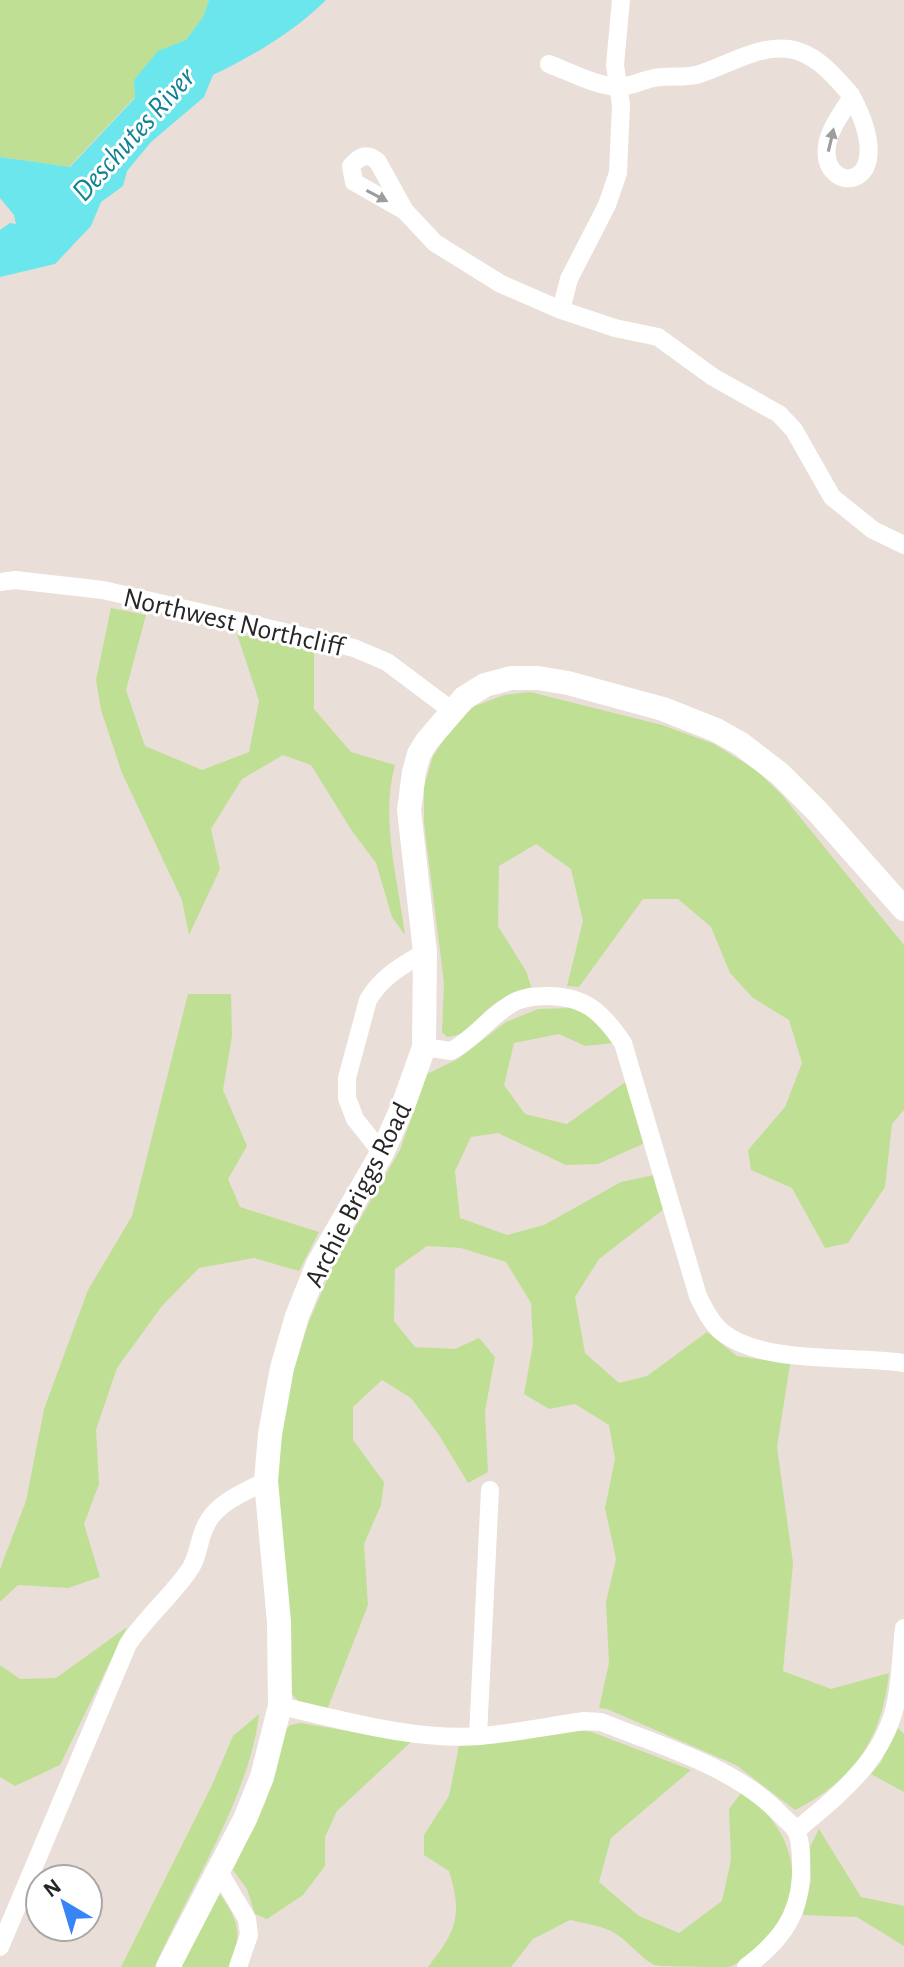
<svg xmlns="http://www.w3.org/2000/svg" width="904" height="1967" font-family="'Alegreya Sans',sans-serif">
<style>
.green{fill:#bfe094}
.water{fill:#6ae6ec}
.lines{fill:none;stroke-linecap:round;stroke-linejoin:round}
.street{stroke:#fff;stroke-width:18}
.secondary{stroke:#fff;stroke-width:24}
.oneway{fill:#9d9d9d}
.labels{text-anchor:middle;stroke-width:6;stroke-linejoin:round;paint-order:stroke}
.street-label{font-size:28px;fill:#262626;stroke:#fff}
.water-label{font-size:30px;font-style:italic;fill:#0e8292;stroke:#fff}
</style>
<rect width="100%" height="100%" fill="#e9ded8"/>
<g class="green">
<polygon points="0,0 209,0 203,17 186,40 158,52 134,80 135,97 69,167 0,157"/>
<path d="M111 608 146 615 126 690 145 746 202 770 249 752 259 701 237 634 314 650V709L351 752 395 765C380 819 398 880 405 935L392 917 376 863 352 831 311 765 283 755 242 779 211 829 220 869 189 935 182 900 122 773 101 710 96 680Z"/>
<path d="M530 692 662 725 714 744 756 770 782 795 904 945V1110L892 1124 885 1187 848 1243 825 1248 792 1188 751 1170 748 1150 785 1107 802 1063 789 1020 753 998 730 973 711 927 678 899H643L579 987 567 986 583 921 571 869 536 844 499 866 498 926 526 971 532 989C520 992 505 997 494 1004 477 1016 470 1036 447 1037L442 1032 444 983 424 823V787L433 756 455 723 475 706 504 695Z"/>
<polygon points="188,994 231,994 232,1036 223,1090 247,1146 228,1179 240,1207 319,1232 299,1271 254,1258 199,1268 162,1306 117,1368 96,1430 99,1484 84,1524 100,1577 68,1588 18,1585 0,1602 0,1569 26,1501 44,1409 88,1290 132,1216"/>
<path d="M571 1008 590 1016 614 1043 585 1046 559 1034 514 1043 504 1085 525 1114 567 1124 628 1080 645 1143 598 1164 566 1165 498 1133 471 1137 455 1171 460 1218 507 1235 544 1225 621 1182 654 1175 664 1209 599 1259 575 1297 585 1353 619 1383 647 1376 707 1332 737 1356 790 1364 777 1447 793 1563 783 1671 831 1689 889 1673C882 1739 854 1780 795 1810L736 1765 607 1709 599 1708 609 1663 606 1602 616 1559 605 1508 615 1459 609 1425 575 1404 549 1409 524 1394 533 1344 531 1303 506 1262 461 1248 427 1246 395 1269 394 1321 415 1347 455 1349 479 1338 495 1357 485 1411 488 1472 468 1483 439 1435 411 1398 382 1380 353 1407V1440L384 1482 381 1505 364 1544 368 1605 327 1710 303 1706 290 1692 277 1466 287 1392 308 1324 333 1266 400 1150 427 1074 458 1059 506 1022 538 1009Z"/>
<polygon points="127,1627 60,1765 15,1786 0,1777 0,1665 20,1679 56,1678"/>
<path d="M259 1714C250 1796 188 1890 155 1967H121L212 1785 233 1736Z"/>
<polygon points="301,1723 411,1742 337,1811 325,1837 325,1866 303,1895 267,1919 255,1914 247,1889 233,1870 265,1803 283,1732 290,1725"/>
<polygon points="898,1728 904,1734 904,1792 871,1774 881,1762"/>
<path d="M574 1730 592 1732 691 1770 611 1838 599 1882 639 1916 679 1933 722 1901 731 1860 729 1809 741 1793C803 1831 811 1906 753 1951 745 1956 737 1966 728 1967 714 1967 664 1967 654 1965 639 1957 627 1939 611 1931 599 1925 583 1923 570 1920L533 1939 511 1967H428C456 1932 463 1916 449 1871L424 1855V1835L449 1796 459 1746Z"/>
<polygon points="819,1829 861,1897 904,1906 904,1946 857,1917 803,1915 811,1881 810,1847"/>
<path d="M219 1893C240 1922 241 1933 232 1967H180Z"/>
</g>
<path class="water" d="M209 0H326C295 31 253 56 213 75L204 97 151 142 127 171 123 186 101 202 91 226 55 264 0 277V230L10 223 16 224 14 215 0 198V157L70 167 135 98 134 80 158 51 186 40 203 17Z"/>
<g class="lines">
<g class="street">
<path d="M549 64C570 72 596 86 619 87 630 87 643 80 654 78 668 75 683 78 696 75 727 66 756 45 789 49 816 53 834 76 851 95 904 193 820 197 827 146 829 129 843 111 852 97"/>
<path d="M405 211 354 182 351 166C360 156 367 152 378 162L405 211 435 243 501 284 561 310 615 328 658 337 713 377 779 414 794 430 832 497 873 530 904 545"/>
<polyline points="561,310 569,279 607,205 618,173 621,105 615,65 621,0"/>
<polyline points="0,582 15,580 103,590 354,648 387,662 451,710"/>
<path d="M424 1047 451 1051C474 1039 489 1017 511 1004 522 997 534 996 547 996 585 996 602 1012 623 1043L698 1296C704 1308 711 1323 722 1332 763 1365 851 1355 904 1363"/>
<path d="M382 1153 355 1119 347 1098V1078L368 1000C382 976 402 966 425 952"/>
<path d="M280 1706C344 1720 414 1741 480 1736 515 1733 549 1726 584 1721L601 1722C661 1746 736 1767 781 1815 786 1820 794 1826 797 1833 802 1845 801 1863 801 1876 799 1918 778 1943 746 1967"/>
<polyline points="478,1736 490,1490"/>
<path d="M796 1831C839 1794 884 1761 896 1702 901 1678 901 1652 904 1628"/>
<polyline points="218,1870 247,1919 249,1935 238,1967"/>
<path d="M0 1947 128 1644C146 1618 170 1597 188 1572 199 1558 198 1540 206 1525 217 1502 245 1492 266 1481"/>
</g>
<polyline class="secondary" points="168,1967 245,1819 262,1777 280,1706 279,1622 266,1481 270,1434 282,1368 297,1316 318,1264 382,1153 403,1106 424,1047 425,952 409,810 414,772 419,754 427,741 464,698 485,685 511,678 538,678 568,683 663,709 716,730 741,744 780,774 817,811 904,909"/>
</g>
<defs><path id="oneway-solid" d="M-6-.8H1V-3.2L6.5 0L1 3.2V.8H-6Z" transform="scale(2)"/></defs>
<g class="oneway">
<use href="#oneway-solid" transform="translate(831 140) rotate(-77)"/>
<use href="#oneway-solid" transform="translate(377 196) rotate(28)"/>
</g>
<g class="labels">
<g class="street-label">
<text transform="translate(234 621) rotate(13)" y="10">Northwest Northcliff</text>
<text transform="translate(357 1194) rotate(-63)" y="10">Archie Briggs Road</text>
</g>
<g class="water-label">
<text transform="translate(133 134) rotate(-48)" y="10">Deschutes River</text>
</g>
</g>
<g transform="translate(64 1903) rotate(322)"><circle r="38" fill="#ffffff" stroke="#a8a8a8" stroke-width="2"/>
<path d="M0-6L14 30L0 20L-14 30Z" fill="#3785f7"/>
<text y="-12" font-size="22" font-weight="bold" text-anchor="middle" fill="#262626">N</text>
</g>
</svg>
